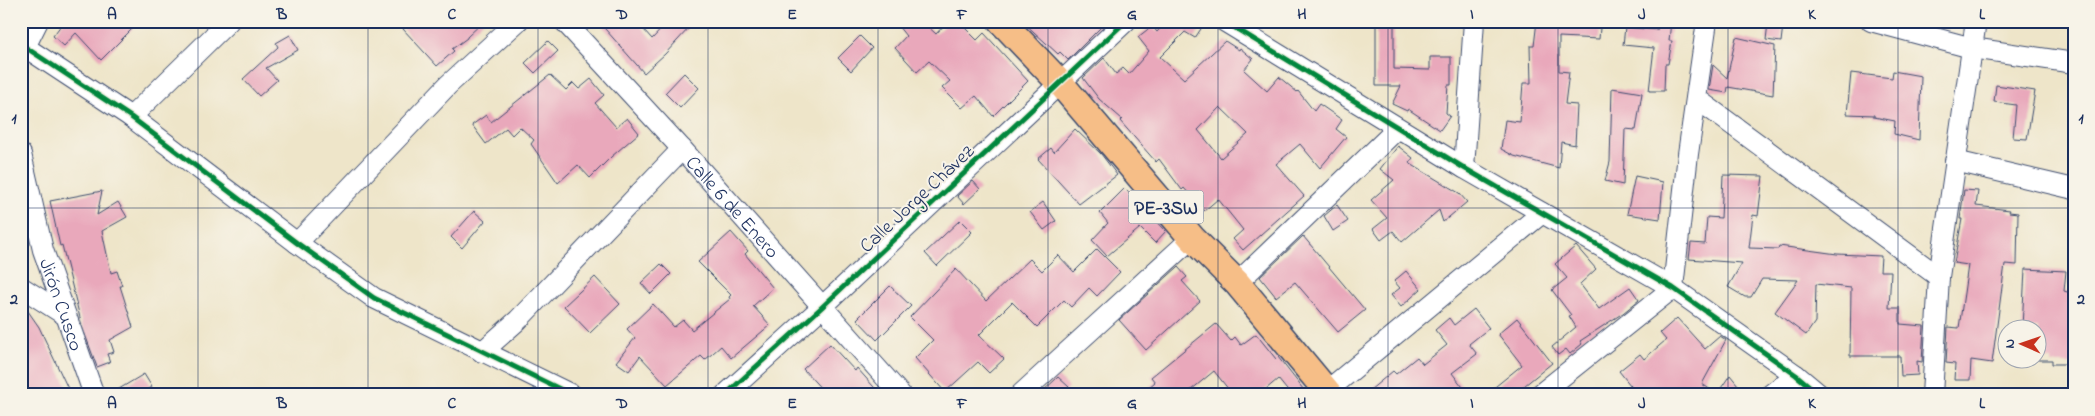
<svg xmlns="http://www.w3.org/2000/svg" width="2095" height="416" font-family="'Indie Flower',sans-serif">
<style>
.building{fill:#e9a8bb;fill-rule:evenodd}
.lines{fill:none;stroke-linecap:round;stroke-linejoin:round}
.minor-casing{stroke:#3b4a6e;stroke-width:22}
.major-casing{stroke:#3b4a6e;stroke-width:29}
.minor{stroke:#fff;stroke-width:20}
.major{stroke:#f6be87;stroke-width:26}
.cycleway-casing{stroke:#f7f3e8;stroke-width:8}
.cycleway{stroke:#00873e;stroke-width:5}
.grid{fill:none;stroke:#1b2f5e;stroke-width:1;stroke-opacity:0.55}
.labels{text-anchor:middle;stroke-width:4;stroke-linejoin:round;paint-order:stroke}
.shield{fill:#f7f3e8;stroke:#5d6a87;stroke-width:1}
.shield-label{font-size:19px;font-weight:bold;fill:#1b2f5e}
.street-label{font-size:20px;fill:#1b2f5e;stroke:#f7f3e8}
.neatline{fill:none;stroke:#1b2f5e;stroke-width:2}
.grid-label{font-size:16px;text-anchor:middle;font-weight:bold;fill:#1b2f5e}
</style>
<rect width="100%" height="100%" fill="#f7f3e8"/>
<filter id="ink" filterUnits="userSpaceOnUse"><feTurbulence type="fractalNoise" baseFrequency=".02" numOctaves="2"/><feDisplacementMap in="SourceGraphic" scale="10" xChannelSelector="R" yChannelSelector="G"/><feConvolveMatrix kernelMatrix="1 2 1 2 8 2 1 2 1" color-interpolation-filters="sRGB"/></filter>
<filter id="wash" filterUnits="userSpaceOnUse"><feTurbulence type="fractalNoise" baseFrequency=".0096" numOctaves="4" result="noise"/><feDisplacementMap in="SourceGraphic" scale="20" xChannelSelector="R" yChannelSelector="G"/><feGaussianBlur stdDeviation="1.12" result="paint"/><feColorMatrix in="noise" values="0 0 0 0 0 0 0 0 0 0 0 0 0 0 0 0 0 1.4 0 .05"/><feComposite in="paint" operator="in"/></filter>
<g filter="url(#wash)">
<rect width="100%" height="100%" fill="#eee5c9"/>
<g id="blocks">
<g class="building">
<polygon points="64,21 140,21 101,60 76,33 64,46 53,36"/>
<polygon points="412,21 484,21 467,37 467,38 452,49 454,51 437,66 403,29"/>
<polygon points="598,21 636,21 652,39 669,21 681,21 689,28 665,54 644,73"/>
<polygon points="894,21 922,21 936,34 948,21 958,21 977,40 984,33 1028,81 993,116 976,96 962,108 942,88 950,81 929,61 917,72 895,48 906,36"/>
<polygon points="1022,21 1107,21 1068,60 1060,52 1058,54"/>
<path d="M1167 21H1206L1195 38 1185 32 1160 57 1184 79 1225 41 1239 50 1240 48 1253 59 1244 70 1267 91 1279 77 1297 92 1298 91 1314 111 1319 104 1342 120 1336 129 1346 137 1320 168 1300 144 1276 164 1304 196 1243 250 1233 239 1243 230 1218 199 1204 211 1184 188 1182 190 1159 159 1156 162 1120 121 1122 119 1099 99 1083 78 1104 58 1116 74 1123 68 1129 74 1149 51 1138 37 1152 26 1157 32ZM1220 107 1248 134 1221 158 1198 130Z"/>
<polygon points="1376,21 1394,21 1394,69 1430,70 1430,57 1451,57 1451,85 1448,85 1446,113 1450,116 1440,130 1408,109 1407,111 1392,104 1401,86 1376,86"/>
<polygon points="1537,21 1600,28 1599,39 1559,37 1559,71 1569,72 1565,104 1577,105 1575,145 1561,142 1559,168 1514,156 1501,149 1505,120 1520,122 1523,83 1531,83 1530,46 1534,46"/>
<polygon points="1659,21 1671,21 1669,41 1672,41 1668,64 1665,64 1664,91 1649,91 1654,48 1623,45 1625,27 1657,30"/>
<polygon points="1768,23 1783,25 1781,42 1766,40"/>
<polygon points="290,35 298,50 266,68 277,80 259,96 243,79 278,47 276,43"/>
<polygon points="860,36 872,48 851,71 838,58"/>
<polygon points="1736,37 1775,46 1773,95 1728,87 1727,93 1709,90 1713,65 1727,78"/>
<polygon points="548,41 558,51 535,73 525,63"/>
<polygon points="1893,71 1921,76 1919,140 1894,134 1895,121 1874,117 1874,115 1847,114 1851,73 1892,78"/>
<polygon points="684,73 699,88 680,108 665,93"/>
<polygon points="550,75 566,90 573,83 579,89 591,79 604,95 595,103 616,127 627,118 639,133 611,157 590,178 578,165 558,183 531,144 534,140 520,127 512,135 506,128 486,144 472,125 486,115 491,122"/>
<polygon points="1996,85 2035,91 2027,139 2013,138 2016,105 1994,102"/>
<polygon points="1612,88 1642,93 1636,130 1625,129 1623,185 1605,181 1610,162"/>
<polygon points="1075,129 1101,154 1117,175 1079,204 1038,159 1051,148 1054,152"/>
<polygon points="1398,146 1413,158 1409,163 1459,193 1467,202 1443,222 1439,210 1402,242 1393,231 1381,240 1373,229 1387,218 1371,200 1394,180 1380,169"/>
<polygon points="1723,175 1763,176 1758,216 1753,215 1749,248 1778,249 1779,246 1837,254 1881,256 1880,271 1891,271 1889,308 1900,308 1900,324 1924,326 1922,362 1917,361 1918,375 1901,376 1900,356 1850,356 1851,288 1816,284 1815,322 1806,335 1775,312 1798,280 1762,279 1751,297 1745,297 1728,287 1742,263 1689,259 1691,243 1705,244 1707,217 1721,218"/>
<polygon points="1635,176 1663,182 1660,219 1627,214"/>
<polygon points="973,181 980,189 964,204 957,196"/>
<polygon points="1125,188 1166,231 1155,243 1140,228 1107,256 1092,240 1108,223 1100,213"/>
<polygon points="1964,190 1978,191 1976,206 2010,210 2009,212 2018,213 2017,265 2005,264 1992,363 1971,360 1970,380 1954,380 1955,364 1946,363 1948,327 1959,328 1968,265 1954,263 1962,219 1960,219"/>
<polygon points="102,191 97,215 118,202 127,217 102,231 111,273 117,271 122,286 120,286 133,327 110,340 114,352 107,354 110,362 97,367 82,326 62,245 60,246 50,201"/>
<polygon points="1043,202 1056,221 1044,230 1030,212"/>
<polygon points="1337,205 1348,221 1333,231 1324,216"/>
<polygon points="474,211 485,221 462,248 451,237"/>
<polygon points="960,220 972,232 937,266 925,253"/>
<polygon points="731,232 748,251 745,254 773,288 753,306 770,325 731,358 721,346 705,360 701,356 667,385 640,356 629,371 616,362 635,338 627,329 653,304 674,327 683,320 692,330 730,299 729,297 731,295 698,262"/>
<polygon points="1303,236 1365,310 1338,332 1295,282 1276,297 1260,277"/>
<polygon points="1576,246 1596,269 1580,284 1599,309 1630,287 1639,300 1623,313 1580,341 1582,344 1570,354 1566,349 1558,355 1552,347 1576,327 1569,316 1571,315 1552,290 1567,278 1555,264"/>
<polygon points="1097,249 1120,272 1097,296 1089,288 1071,307 1064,300 1037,327 1012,302 979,335 1004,359 989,373 978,362 945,392 915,358 933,340 910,317 956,269 986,301 1030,259 1042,271 1058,255 1074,272"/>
<polygon points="661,264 671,274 651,294 641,283"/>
<polygon points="1178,267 1187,277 1182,281 1200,301 1146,350 1119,320"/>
<polygon points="2025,269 2066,271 2064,291 2074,294 2074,364 2052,364 2052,360 2038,360 2038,328 2022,328"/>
<polygon points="1406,271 1421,289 1401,307 1391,295 1400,288 1394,281"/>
<polygon points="595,277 620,304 590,333 564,306"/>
<polygon points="890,286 911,306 877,340 857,319"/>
<polygon points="21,301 39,327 71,395 21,395"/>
<polygon points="1474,309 1489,328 1469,344 1477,354 1452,373 1469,395 1364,395 1393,371 1396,374 1417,357 1423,364 1447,345 1435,330 1449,318 1454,325"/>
<polygon points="1517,318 1552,363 1513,395 1485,395 1522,365 1498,334"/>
<polygon points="1677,318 1705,349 1720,336 1726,340 1702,384 1717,394 1730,375 1746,395 1638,395 1619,371 1640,354 1644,359 1666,340 1660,333"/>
<polygon points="1216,324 1231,341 1235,337 1241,345 1256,334 1276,359 1278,357 1307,394 1291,395 1278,379 1259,395 1233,395 1214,371 1185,395 1140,395 1155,382 1151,377"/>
<polygon points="830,344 855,371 857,368 881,395 827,395 803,369"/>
<polygon points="144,374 152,387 140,395 109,395"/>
<polygon points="1058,377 1069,387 1062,395 1039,395"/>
</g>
</g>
</g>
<g filter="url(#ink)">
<use href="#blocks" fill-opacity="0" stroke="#3b4a6e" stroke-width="1"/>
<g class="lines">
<defs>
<g id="minor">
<path id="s1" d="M564 21 682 149 901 395"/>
<polyline points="1224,21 1464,168 1673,288 1796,375 1820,395"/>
<polyline points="1871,21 1972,48 2074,63"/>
<polyline points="25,47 131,117 297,243 374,298 572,395"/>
<polyline points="21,49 25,47 38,21"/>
<polyline points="1697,99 1939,277"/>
<polyline points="131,117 229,21"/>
<path id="s2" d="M21 154 43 250 94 395"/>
<polyline points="1955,161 2074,189"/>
<polyline points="1464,168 1474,21"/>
<polyline points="297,243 448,85 518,21"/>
<polyline points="1237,283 1397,129"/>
<polyline points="21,287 65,315"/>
<polyline points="482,352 518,320 682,149"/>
<polyline points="725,395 822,307 1126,21"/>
<polyline points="1020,395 1192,238"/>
<polyline points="1322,395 1542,213"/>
<polyline points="1539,395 1673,288 1688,154 1707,21"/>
<polyline points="1770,395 1796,375"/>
<polyline points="1932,395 1939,277 1976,21"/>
</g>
<polyline id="major" points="1001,21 1061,84 1192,238 1237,283 1330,395"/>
</defs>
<use href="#minor" class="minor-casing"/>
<use href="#major" class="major-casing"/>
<use href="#minor" class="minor"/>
<use href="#major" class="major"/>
<defs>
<g id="cycleway">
<polyline points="1224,21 1464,168 1673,288 1796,375 1820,395"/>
<polyline points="25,47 131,117 297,243 374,298 572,395"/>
<polyline points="725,395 822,307 1126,21"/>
</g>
</defs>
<use href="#cycleway" class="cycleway-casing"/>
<use href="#cycleway" class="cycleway"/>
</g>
</g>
<path class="grid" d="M198 21V395M368 21V395M538 21V395M708 21V395M878 21V395M1048 21V395M1218 21V395M1388 21V395M1558 21V395M1728 21V395M1898 21V395M21 208H2074"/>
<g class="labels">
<rect class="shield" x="1128.5" y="190.5" width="75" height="33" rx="4"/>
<g class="shield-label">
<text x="1166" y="214">PE-3SW</text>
</g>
<g class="street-label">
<text transform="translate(916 198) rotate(-43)" y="7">Calle Jorge Chávez</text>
<text dy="7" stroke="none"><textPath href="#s1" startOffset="251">Calle 6 de Enero</textPath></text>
<text dy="7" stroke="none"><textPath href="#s2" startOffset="156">Jirón Cusco</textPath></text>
</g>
</g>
<rect width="2095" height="416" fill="none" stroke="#f7f3e8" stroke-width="55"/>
<g transform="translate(2022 344) rotate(272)"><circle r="24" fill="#f7f3e8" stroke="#9fa5b1"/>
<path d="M0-4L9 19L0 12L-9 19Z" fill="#c8321e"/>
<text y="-8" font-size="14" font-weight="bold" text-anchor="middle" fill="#1b2f5e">N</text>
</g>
<rect x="28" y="28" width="2040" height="360" class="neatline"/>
<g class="grid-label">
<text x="112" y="19">A</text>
<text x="282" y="19">B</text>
<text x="452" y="19">C</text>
<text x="622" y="19">D</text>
<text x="792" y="19">E</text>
<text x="962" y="19">F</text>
<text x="1132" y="19">G</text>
<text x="1302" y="19">H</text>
<text x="1472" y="19">I</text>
<text x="1642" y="19">J</text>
<text x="1812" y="19">K</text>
<text x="1982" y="19">L</text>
<text x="14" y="123">1</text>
<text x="2081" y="123">1</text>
<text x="14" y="304">2</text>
<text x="2081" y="304">2</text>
<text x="112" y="408">A</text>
<text x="282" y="408">B</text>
<text x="452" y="408">C</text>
<text x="622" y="408">D</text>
<text x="792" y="408">E</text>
<text x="962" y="408">F</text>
<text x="1132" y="408">G</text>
<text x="1302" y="408">H</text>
<text x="1472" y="408">I</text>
<text x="1642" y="408">J</text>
<text x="1812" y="408">K</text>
<text x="1982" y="408">L</text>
</g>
</svg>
